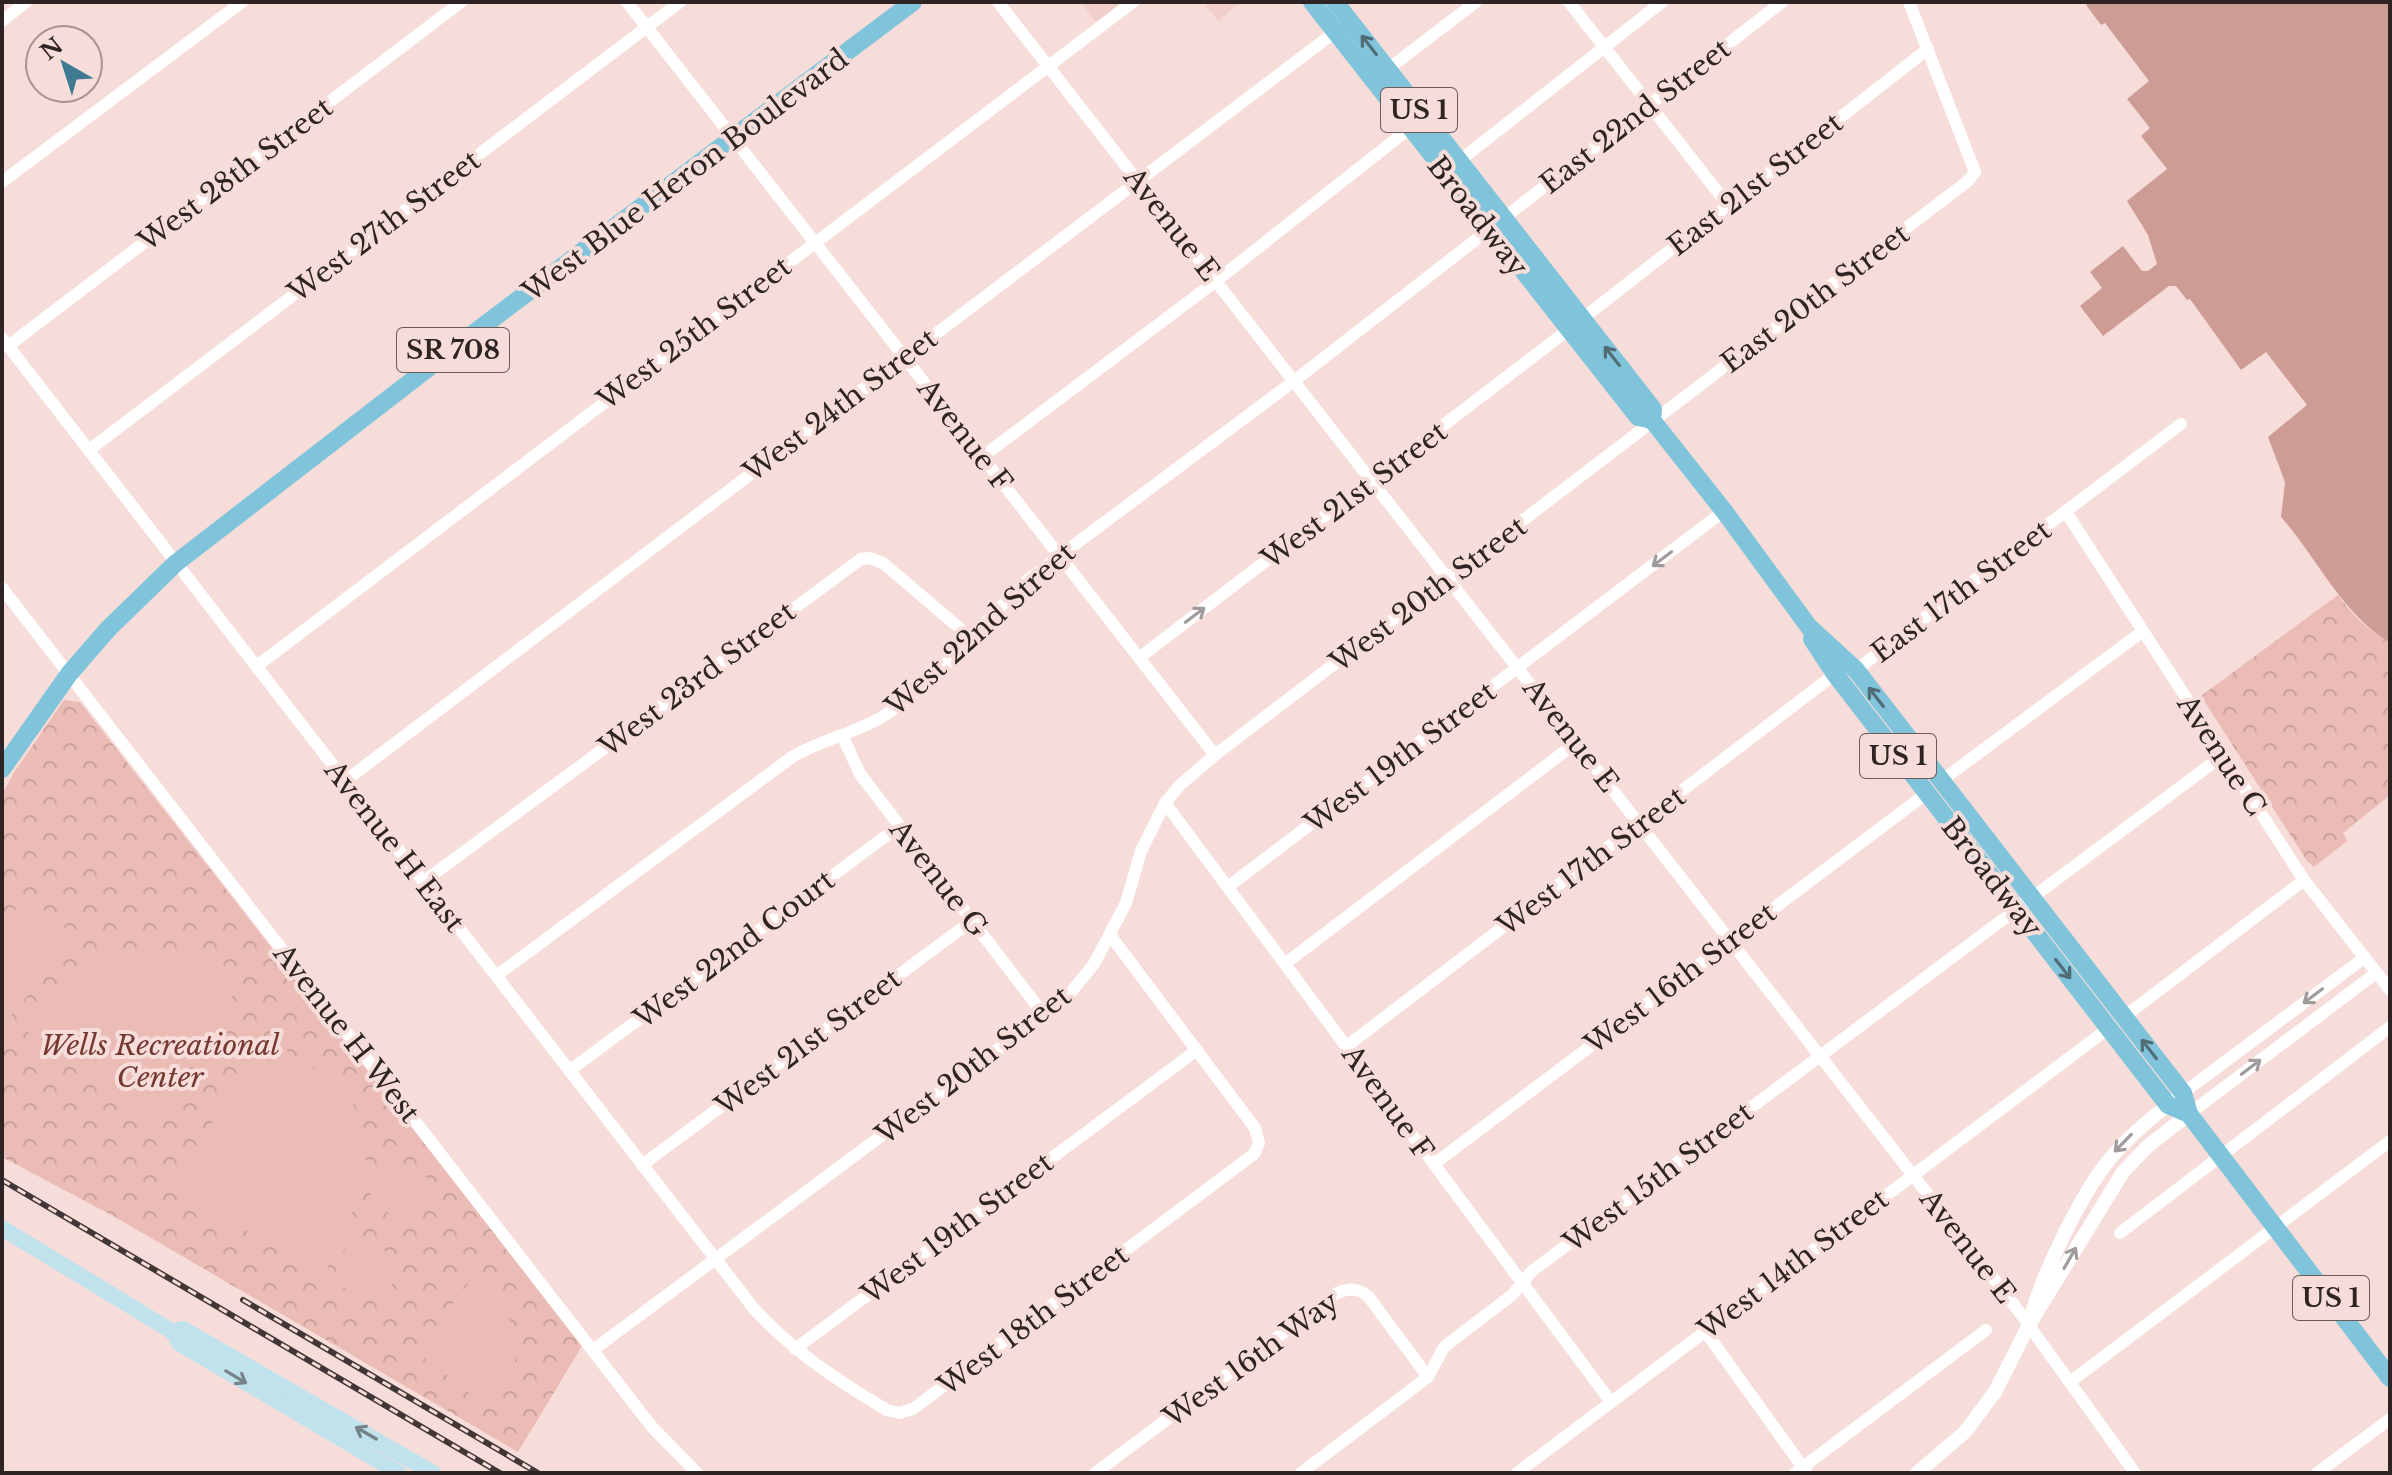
<svg xmlns="http://www.w3.org/2000/svg" width="2392" height="1475" font-family="'Libre Baskerville',serif">
<style>
.built{fill:#f1ceca}
.park{fill:url(#park-crowns)}
.pitch{fill:#ebbbb5}
.water{fill:#cd9c95}
.lines{fill:none;stroke-linecap:round;stroke-linejoin:round}
.minor{stroke:#fff;stroke-width:12}
.tertiary{stroke:#fff;stroke-width:14}
.secondary{stroke:#bfe2ed;stroke-width:16}
.primary{stroke:#7fc4db;stroke-width:18}
.rail-casing{stroke:#423736;stroke-width:6}
.rail{stroke:#f7ddda;stroke-width:3;stroke-dasharray:9;stroke-linecap:butt}
.oneway{stroke:#526c76}
.oneway2{stroke:#a19c9c}
.oneway3{stroke:#768388}
.labels{text-anchor:middle;stroke-width:8;stroke-linejoin:round;paint-order:stroke}
.shield{fill:#f7ddda;stroke:#6a5c5a;stroke-width:2}
.shield-label{font-size:26px;font-weight:bold;fill:#2e2423}
.street-label{font-size:28px;fill:#2e2423;stroke:#f7ddda}
.park-label{font-size:28px;font-style:italic;fill:#763731;stroke:#f7ddda}
</style>
<defs>
<pattern id="park-crowns" width="20" height="18" patternUnits="userSpaceOnUse" patternTransform="scale(2)"><rect width="20" height="18" fill="#ebbbb5"/><path d="M2 6a3 3 0 1 1 6 0M12 15a3 3 0 1 1 6 0" fill="none" stroke="#caa19b"/></pattern>
</defs>
<rect width="100%" height="100%" fill="#f7ddda"/>
<g class="built">
<polygon points="1081,2 1122,2 1096,22"/>
<polygon points="1203,2 1241,2 1218,21"/>
</g>
<g class="park">
<path d="M2338 595C2352 615 2369 631 2390 643V795L2343 833 2347 841 2314 867 2307 861 2201 696Z"/>
<polygon points="64,700 80,702 582,1346 518,1452 115,1217 2,1157 2,794 15,771"/>
</g>
<g class="pitch">
<polygon points="27,896 77,938 2,1026 2,925"/>
<path d="M169 948 219 962 243 978 167 1108 147 1113 22 1028C47 996 84 964 124 954 139 950 155 950 169 948Z"/>
<path d="M265 1036C292 1054 321 1072 344 1094 395 1143 346 1227 323 1277L181 1192 179 1177Z"/>
<polygon points="393,1157 441,1186 415,1229 367,1200"/>
<polygon points="351,1236 403,1259 382,1305 331,1282"/>
<path d="M474 1276C523 1318 530 1356 492 1410L425 1359 420 1346Z"/>
</g>
<path class="water" d="M2090 2H2390V643C2341 613 2318 559 2281 517L2285 482 2268 437 2307 405 2266 352 2241 370 2190 299 2187 300 2176 286H2169L2103 336 2080 306 2102 288 2090 272 2123 246 2142 271H2148L2157 264 2148 235 2127 201 2167 169 2141 136 2150 128 2127 99 2149 81 2105 23 2101 25 2086 5Z"/>
<g class="lines">
<g class="minor">
<polyline points="627,2 1215,755"/>
<polyline points="998,2 2015,1306 2135,1473"/>
<polyline points="1569,2 1728,205"/>
<polyline points="2,21 26,2"/>
<polyline points="1388,69 1476,2"/>
<polyline points="1459,161 1662,2"/>
<polyline points="2,182 242,2"/>
<polyline points="1582,319 1928,49"/>
<path d="M2 338 755 1310C794 1352 838 1381 887 1410L899 1413 913 1409 1254 1154 1259 1143 1255 1128 1110 935"/>
<polyline points="8,346 461,2"/>
<polyline points="89,450 680,2"/>
<polyline points="982,457 1216,281 1410,128"/>
<polyline points="2066,512 2304,880 2390,990"/>
<polyline points="2,588 652,1427 697,1473"/>
<polyline points="1139,658 1568,330"/>
<polyline points="257,666 1133,2"/>
<polyline points="1856,670 2181,424"/>
<polyline points="842,735 860,774 1044,1015"/>
<polyline points="345,781 1335,32"/>
<polyline points="1941,781 2143,631"/>
<polyline points="1165,803 1611,1402"/>
<polyline points="423,882 861,559 869,558 883,563 970,637"/>
<polyline points="1229,886 1724,511"/>
<polyline points="1286,963 1577,742"/>
<path d="M496 976 792 757C822 739 858 733 887 714 942 677 981 622 1030 578L1294 381 1782 2"/>
<polyline points="2124,1017 2304,880"/>
<polyline points="1347,1046 1835,674"/>
<polyline points="569,1071 898,827"/>
<polyline points="2183,1093 2364,958"/>
<polyline points="2189,1114 2376,973"/>
<polyline points="1434,1164 1927,793"/>
<polyline points="642,1165 973,920"/>
<polyline points="2120,1233 2390,1027"/>
<polyline points="1705,1331 1807,1473"/>
<polyline points="795,1349 1197,1050"/>
<polyline points="593,1350 1044,1015 1071,992 1094,964 1126,903 1141,851 1165,803 1180,785 1215,755 1968,181 1975,172 1909,2"/>
<polyline points="2070,1382 2390,1141"/>
<path d="M1095 1473 1337 1293C1349 1288 1357 1288 1368 1296L1428 1377"/>
<polyline points="1301,1473 1428,1377 1444,1347 1512,1295 1532,1271 2222,756"/>
<polyline points="1517,1473 2109,1028"/>
<polyline points="1795,1473 1986,1330"/>
<polyline points="2317,1473 2390,1419"/>
</g>
<g class="tertiary">
<path d="M2032 1313C2039 1288 2049 1266 2060 1243 2093 1174 2114 1145 2176 1099"/>
<polyline points="1917,1473 1965,1432 1995,1392 2029,1325 2123,1172 2148,1146 2189,1114"/>
</g>
<g class="secondary">
<polyline points="2,1228 173,1332 179,1343 399,1473"/>
<polyline points="173,1332 183,1329 433,1473"/>
</g>
<g class="primary">
<polyline points="1312,2 1638,417 1652,420"/>
<polyline points="1335,2 1653,409 1652,420 1724,511 1809,627 1856,670 2183,1093 2189,1114 2390,1378"/>
<polyline points="1812,639 1835,674 2168,1105 2189,1114"/>
<polyline points="2,769 69,674 108,629 176,563 462,342 913,2"/>
</g>
<defs>
<g id="rail">
<polyline points="2,1180 500,1473"/>
<polyline points="243,1300 538,1473"/>
</g>
</defs>
<use href="#rail" class="rail-casing"/>
<use href="#rail" class="rail"/>
</g>
<defs><path id="oneway-shaft" d="M-6 0H5M1.5-3L5.5 0L1.5 3" fill="none" stroke-width="1.6" stroke-linecap="round" stroke-linejoin="round" transform="scale(2)"/></defs>
<g class="oneway">
<use href="#oneway-shaft" transform="translate(1369 45) rotate(-128)"/>
<use href="#oneway-shaft" transform="translate(1612 356) rotate(-128)"/>
<use href="#oneway-shaft" transform="translate(1876 697) rotate(-128)"/>
<use href="#oneway-shaft" transform="translate(2063 969) rotate(52)"/>
<use href="#oneway-shaft" transform="translate(2149 1049) rotate(-128)"/>
</g>
<g class="oneway2">
<use href="#oneway-shaft" transform="translate(1662 559) rotate(143)"/>
<use href="#oneway-shaft" transform="translate(1195 615) rotate(-37)"/>
<use href="#oneway-shaft" transform="translate(2313 996) rotate(143)"/>
<use href="#oneway-shaft" transform="translate(2251 1067) rotate(-37)"/>
<use href="#oneway-shaft" transform="translate(2123 1143) rotate(134)"/>
<use href="#oneway-shaft" transform="translate(2070 1258) rotate(-60)"/>
</g>
<g class="oneway3">
<use href="#oneway-shaft" transform="translate(236 1377) rotate(31)"/>
<use href="#oneway-shaft" transform="translate(366 1433) rotate(-150)"/>
</g>
<g class="labels">
<g class="shield">
<rect x="1381" y="88" width="76" height="44" rx="6"/>
<rect x="397" y="328" width="112" height="44" rx="6"/>
<rect x="1860" y="734" width="76" height="44" rx="6"/>
<rect x="2293" y="1276" width="76" height="44" rx="6"/>
</g>
<g class="shield-label">
<text x="1419" y="119">US 1</text>
<text x="453" y="359">SR 708</text>
<text x="1898" y="765">US 1</text>
<text x="2331" y="1307">US 1</text>
</g>
<g class="street-label">
<text transform="translate(1635 116) rotate(-38)" y="10">East 22nd Street</text>
<text transform="translate(235 174) rotate(-37)" y="10">West 28th Street</text>
<text transform="translate(685 175) rotate(-37)" y="10">West Blue Heron Boulevard</text>
<text transform="translate(1755 184) rotate(-38)" y="10">East 21st Street</text>
<text transform="translate(1478 216) rotate(52)" y="10">Broadway</text>
<text transform="translate(1172 224) rotate(52)" y="10">Avenue E</text>
<text transform="translate(384 226) rotate(-37)" y="10">West 27th Street</text>
<text transform="translate(1815 298) rotate(-37)" y="10">East 20th Street</text>
<text transform="translate(694 333) rotate(-37)" y="10">West 25th Street</text>
<text transform="translate(840 405) rotate(-37)" y="10">West 24th Street</text>
<text transform="translate(965 435) rotate(52)" y="10">Avenue F</text>
<text transform="translate(1354 495) rotate(-37)" y="10">West 21st Street</text>
<text transform="translate(1961 591) rotate(-37)" y="10">East 17th Street</text>
<text transform="translate(1428 594) rotate(-37)" y="10">West 20th Street</text>
<text transform="translate(980 629) rotate(-42)" y="10">West 22nd Street</text>
<text transform="translate(697 679) rotate(-37)" y="10">West 23rd Street</text>
<text transform="translate(1571 735) rotate(52)" y="10">Avenue E</text>
<text transform="translate(2222 755) rotate(57)" y="10">Avenue C</text>
<text transform="translate(1400 757) rotate(-37)" y="10">West 19th Street</text>
<text transform="translate(395 846) rotate(52)" y="10">Avenue H East</text>
<text transform="translate(1591 861) rotate(-37)" y="10">West 17th Street</text>
<text transform="translate(1992 877) rotate(52)" y="10">Broadway</text>
<text transform="translate(939 878) rotate(52)" y="10">Avenue G</text>
<text transform="translate(734 949) rotate(-37)" y="10">West 22nd Court</text>
<text transform="translate(1680 978) rotate(-37)" y="10">West 16th Street</text>
<text transform="translate(347 1033) rotate(52)" y="10">Avenue H West</text>
<text transform="translate(808 1042) rotate(-37)" y="10">West 21st Street</text>
<text transform="translate(973 1065) rotate(-38)" y="10">West 20th Street</text>
<text transform="translate(1388 1102) rotate(54)" y="10">Avenue F</text>
<text transform="translate(1658 1177) rotate(-37)" y="10">West 15th Street</text>
<text transform="translate(957 1228) rotate(-37)" y="10">West 19th Street</text>
<text transform="translate(1968 1246) rotate(52)" y="10">Avenue E</text>
<text transform="translate(1793 1264) rotate(-37)" y="10">West 14th Street</text>
<text transform="translate(1033 1320) rotate(-37)" y="10">West 18th Street</text>
<text transform="translate(1251 1359) rotate(-36)" y="10">West 16th Way</text>
</g>
<g class="park-label">
<text x="160" y="1055">Wells Recreational<tspan x="160" dy="32">Center</tspan></text>
</g>
</g>
<rect width="2392" height="1475" fill="none" stroke="#2e2423" stroke-width="8"/>
<g transform="translate(64 64) rotate(321)"><circle r="38" fill="#f7ddda" stroke="#a79391" stroke-width="2"/>
<path d="M0-6L14 30L0 20L-14 30Z" fill="#3e7a91"/>
<text y="-12" font-size="22" font-weight="bold" text-anchor="middle" fill="#2e2423">N</text>
</g>
</svg>
